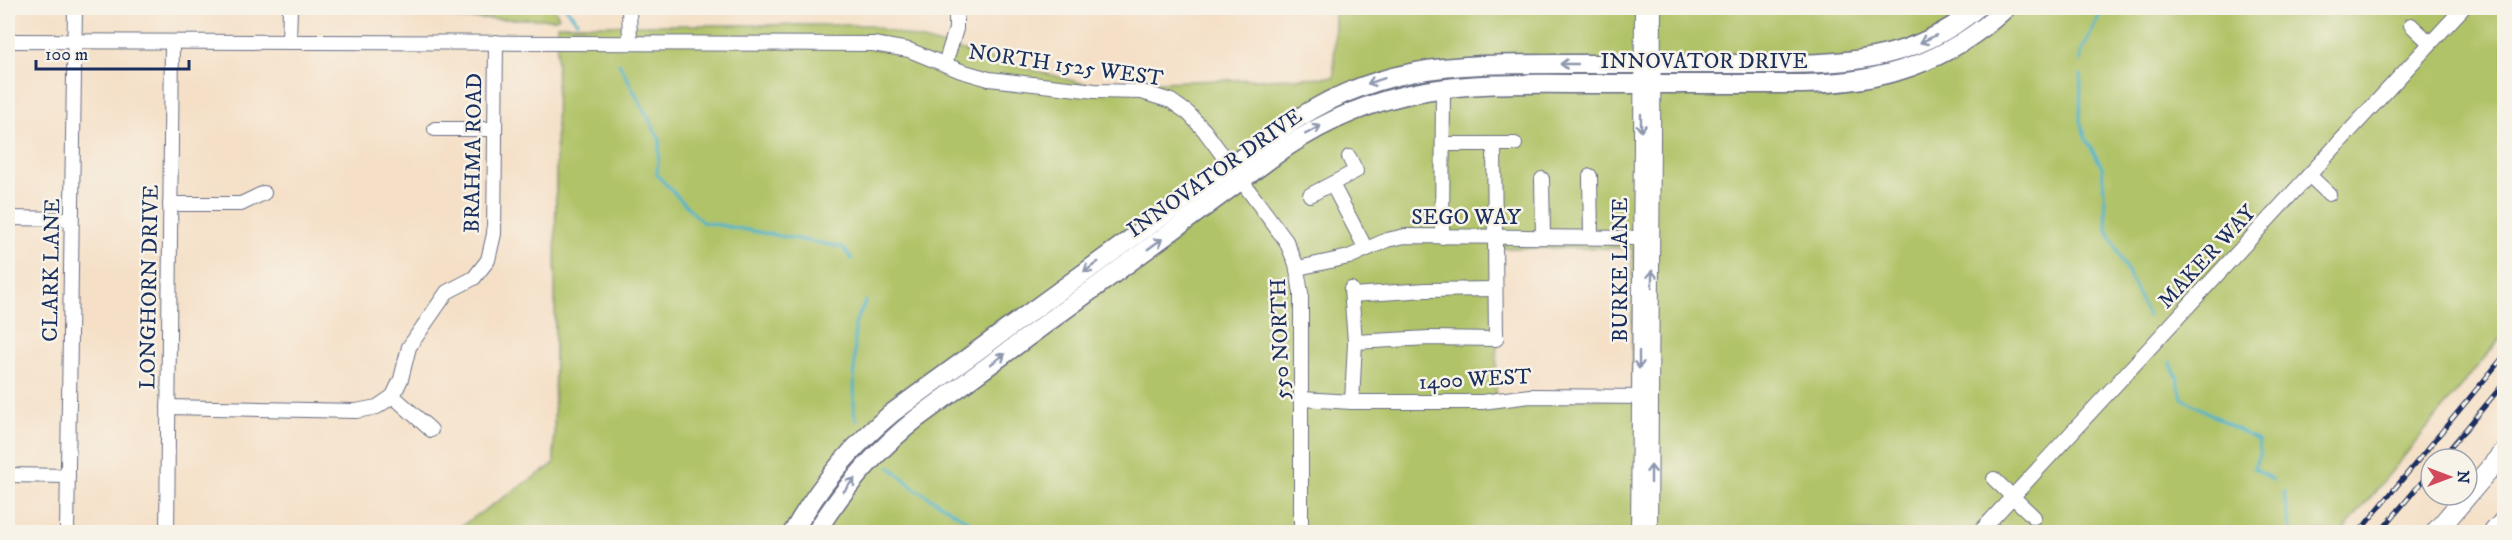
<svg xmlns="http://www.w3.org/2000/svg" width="2512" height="540" font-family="'IM FELL DW Pica',serif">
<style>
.green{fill:#b1c367;stroke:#667962;stroke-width:1.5;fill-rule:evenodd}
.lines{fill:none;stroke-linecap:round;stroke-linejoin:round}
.stream{stroke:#4cb3cb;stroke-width:3}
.minor-casing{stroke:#676d83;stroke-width:16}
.major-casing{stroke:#676d83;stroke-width:21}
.highway-casing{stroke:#676d83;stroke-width:22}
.minor{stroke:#fff;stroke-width:14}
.major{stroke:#fff;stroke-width:18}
.highway{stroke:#fff;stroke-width:20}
.rail-casing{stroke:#1b2f5e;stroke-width:5}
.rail{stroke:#f7f3e8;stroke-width:3;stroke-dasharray:9;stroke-linecap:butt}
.oneway{stroke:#8d97ae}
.labels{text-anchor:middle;stroke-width:5;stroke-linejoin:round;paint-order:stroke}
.street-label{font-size:22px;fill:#1b2f5e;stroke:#f7f3e8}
</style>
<rect width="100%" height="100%" fill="#f7f3e8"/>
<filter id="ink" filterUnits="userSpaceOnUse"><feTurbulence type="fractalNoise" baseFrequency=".0167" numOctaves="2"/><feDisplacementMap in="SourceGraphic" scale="12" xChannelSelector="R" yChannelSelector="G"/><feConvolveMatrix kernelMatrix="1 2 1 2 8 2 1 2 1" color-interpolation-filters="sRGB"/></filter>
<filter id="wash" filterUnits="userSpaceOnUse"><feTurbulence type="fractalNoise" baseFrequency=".008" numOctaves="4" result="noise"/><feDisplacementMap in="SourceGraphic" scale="24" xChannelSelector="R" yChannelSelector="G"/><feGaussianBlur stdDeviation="1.35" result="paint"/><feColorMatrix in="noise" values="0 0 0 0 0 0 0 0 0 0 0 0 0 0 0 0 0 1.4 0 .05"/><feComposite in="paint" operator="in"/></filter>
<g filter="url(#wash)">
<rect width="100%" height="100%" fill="#f5e0c7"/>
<g class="green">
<polygon points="446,8 554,8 559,17 556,19 458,19 449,13"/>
<path d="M1335 8H2504V334L2342 532H452L554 464 557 25H867L1085 84 1334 77ZM1498 248H1632V398L1496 399Z"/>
</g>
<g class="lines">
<g class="stream">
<polyline points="566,8 577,21"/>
<polyline points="2081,61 2081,53 2103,8"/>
<polyline points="619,63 660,140 657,175 702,222 842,247 852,259"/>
<polyline points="2081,75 2080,121 2086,139 2102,167 2107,229 2148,316"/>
<polyline points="2170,362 2177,377 2182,398 2258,441 2260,452 2254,468 2273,480"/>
<polyline points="857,420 854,412 855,323 866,301"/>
<polyline points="889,466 914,488 986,532"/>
<polyline points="2285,491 2284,497 2291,532"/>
</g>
</g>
</g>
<g filter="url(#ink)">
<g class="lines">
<defs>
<g id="minor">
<polyline points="629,8 630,42"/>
<polyline points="2411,25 2430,43"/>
<polyline points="8,41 873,44 909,50 961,71 989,79 1095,91 1142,92 1171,101 1188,113 1204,130 1286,241 1296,264 1301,293 1301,532"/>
<polyline points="289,42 290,8"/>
<polyline points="945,64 956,29 956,8"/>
<polyline points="435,129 494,129"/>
<polyline points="1443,144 1515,144"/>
<polyline points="2309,175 2329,194"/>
<polyline points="1590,176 1591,237"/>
<polyline points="1542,179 1543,236"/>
<polyline points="1332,184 1366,249"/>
<polyline points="1310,195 1356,171 1349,157"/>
<polyline points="170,204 241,204 264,193"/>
<polyline points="8,218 71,219"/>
<polyline points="1442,237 1443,87"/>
<polyline points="1298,268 1349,257 1387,240 1405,236 1640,238"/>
<polyline points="1351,289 1355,342 1352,402"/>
<polyline points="1352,295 1426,290 1495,289"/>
<polyline points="1355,342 1429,338 1496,339 1494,144"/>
<polyline points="393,396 431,430"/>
<polyline points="1302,399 1352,402 1482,402 1530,396 1647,397"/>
<polyline points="168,407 356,411 377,407 393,396 401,379 409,347 447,292 474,278 488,260 494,234 496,42"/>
<polyline points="8,475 68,476"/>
<polyline points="1994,479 2034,517"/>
<polyline points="67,532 75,8"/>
<polyline points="167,532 172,42"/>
<polyline points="1638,532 1642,8"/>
<polyline points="1650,532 1654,8"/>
<polyline points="1980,532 2463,8"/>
</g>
<g id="major">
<path d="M793 532C819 486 851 447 892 413L1276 133C1376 62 1452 64 1569 64 1628 64 1687 64 1746 64 1832 64 1908 67 1977 8"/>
<path d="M816 532C843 489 876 451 916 419L1285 148C1391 77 1477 84 1599 84 1667 84 1735 84 1803 84 1882 83 1948 63 2006 8"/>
</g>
<g id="highway">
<polyline points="2436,532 2504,452"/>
<polyline points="2494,532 2504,521"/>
</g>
</defs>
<use href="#minor" class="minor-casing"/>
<use href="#major" class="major-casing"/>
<use href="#highway" class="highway-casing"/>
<use href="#minor" class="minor"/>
<use href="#major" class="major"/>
<use href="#highway" class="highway"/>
<defs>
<g id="rail">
<polyline points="2441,459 2504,383"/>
<polyline points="2359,532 2504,356"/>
<polyline points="2380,532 2431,471"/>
</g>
</defs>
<use href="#rail" class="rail-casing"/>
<use href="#rail" class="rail"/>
</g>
<defs><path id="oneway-shaft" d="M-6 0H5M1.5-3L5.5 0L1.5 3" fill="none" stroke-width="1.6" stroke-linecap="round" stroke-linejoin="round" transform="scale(1.5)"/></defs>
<g class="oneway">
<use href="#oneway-shaft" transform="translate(1928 39) rotate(155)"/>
<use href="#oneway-shaft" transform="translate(1569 64) rotate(180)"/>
<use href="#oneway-shaft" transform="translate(1376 81) rotate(162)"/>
<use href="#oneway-shaft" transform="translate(1641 123) rotate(90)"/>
<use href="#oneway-shaft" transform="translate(1313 130) rotate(-29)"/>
<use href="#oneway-shaft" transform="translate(1155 244) rotate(-36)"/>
<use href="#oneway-shaft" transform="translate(1091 267) rotate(144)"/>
<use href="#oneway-shaft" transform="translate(1652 279) rotate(-90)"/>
<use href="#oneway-shaft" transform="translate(998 359) rotate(-36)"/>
<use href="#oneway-shaft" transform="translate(1639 360) rotate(90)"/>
<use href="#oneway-shaft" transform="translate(1651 474) rotate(-90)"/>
<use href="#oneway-shaft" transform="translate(849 485) rotate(-51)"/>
</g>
</g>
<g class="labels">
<g class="street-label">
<text x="1704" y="68">INNOVATOR DRIVE</text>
<text transform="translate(1066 64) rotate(8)" y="8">NORTH 1525 WEST</text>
<text transform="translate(472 153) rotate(-89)" y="8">BRAHMA ROAD</text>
<text transform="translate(1214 172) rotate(-35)" y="8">INNOVATOR DRIVE</text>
<text x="1466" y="224">SEGO WAY</text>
<text transform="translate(2206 256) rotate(-47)" y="8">MAKER WAY</text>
<text transform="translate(50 270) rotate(-89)" y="8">CLARK LANE</text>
<text transform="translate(1619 270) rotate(-90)" y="8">BURKE LANE</text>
<text transform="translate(148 287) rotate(-89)" y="8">LONGHORN DRIVE</text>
<text transform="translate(1279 339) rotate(-92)" y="8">550 NORTH</text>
<text transform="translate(1475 378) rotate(-3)" y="8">1400 WEST</text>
</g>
</g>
<rect width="2512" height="540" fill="none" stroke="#f7f3e8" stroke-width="30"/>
<g transform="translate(2449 477) rotate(90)"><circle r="28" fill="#f7f3e8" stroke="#9fa5b1" stroke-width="1.5"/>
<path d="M0-4.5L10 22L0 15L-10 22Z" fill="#d1495b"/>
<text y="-9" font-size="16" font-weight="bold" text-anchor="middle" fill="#1b2f5e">N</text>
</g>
<path d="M36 60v9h153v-9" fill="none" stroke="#1b2f5e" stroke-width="3"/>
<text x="45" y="60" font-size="18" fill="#1b2f5e" stroke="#f7f3e8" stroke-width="4.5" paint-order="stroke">100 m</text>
</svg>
